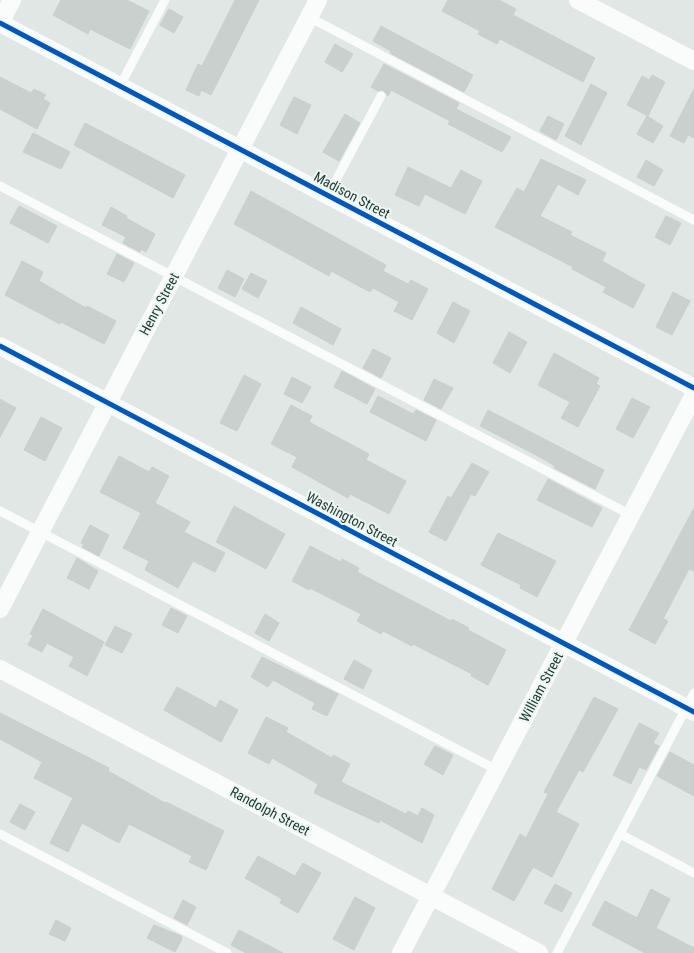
<svg xmlns="http://www.w3.org/2000/svg" width="694" height="953" font-family="'Roboto Condensed',sans-serif">
<style>
.building{fill:#cad0ce;stroke:#c9cfcd}
.lines{fill:none;stroke-linecap:round;stroke-linejoin:round}
.service{stroke:#fafbfb;stroke-width:9}
.minor{stroke:#fafbfb;stroke-width:18}
.cycleway-casing{stroke:#edf6f2;stroke-width:8}
.cycleway{stroke:#0057b8;stroke-width:5}
.labels{text-anchor:middle;stroke-width:4;stroke-linejoin:round;paint-order:stroke}
.street-label{font-size:14px;fill:#1e3932;stroke:#edf6f2}
</style>
<rect width="100%" height="100%" fill="#e0e7e4"/>
<g class="building">
<polygon points="61,0 127,0 149,11 130,49 90,29 88,34 53,15"/>
<polygon points="235,0 259,0 211,95 201,90 199,96 186,90 198,64 202,66"/>
<polygon points="448,0 499,0 516,9 513,15 595,58 583,82 500,39 497,44 478,34 480,31 442,11"/>
<polygon points="169,9 183,17 174,33 160,25"/>
<polygon points="381,26 473,75 464,92 390,53 391,51 373,41"/>
<polygon points="335,44 353,54 342,72 325,62"/>
<polygon points="384,64 459,103 456,109 511,137 502,152 448,124 450,121 391,90 388,96 383,90 378,91 371,87"/>
<polygon points="652,75 665,82 648,116 627,105 642,76 649,80"/>
<polygon points="0,77 31,93 34,89 46,95 43,99 50,103 37,129 0,109"/>
<polygon points="591,84 607,93 581,145 565,136"/>
<polygon points="694,89 694,138 688,135 684,143 670,136"/>
<polygon points="294,97 311,105 297,134 280,125"/>
<polygon points="345,114 360,123 339,161 323,152"/>
<polygon points="548,116 564,124 556,140 540,131"/>
<polygon points="647,116 663,126 653,143 637,134"/>
<polygon points="85,123 185,175 173,198 74,145"/>
<polygon points="33,133 70,152 61,169 23,152"/>
<polygon points="541,159 586,180 578,195 558,184 540,216 572,232 570,235 606,253 602,261 645,285 633,308 603,292 606,287 572,269 573,267 495,227 517,188 524,192"/>
<polygon points="646,160 663,170 654,186 637,177"/>
<polygon points="408,167 451,188 461,170 482,181 465,214 425,194 419,206 395,195"/>
<polygon points="251,191 386,265 383,271 408,284 411,280 428,289 412,320 394,311 399,302 373,288 370,292 331,271 329,276 234,224"/>
<polygon points="19,206 57,226 48,243 10,223"/>
<polygon points="111,207 127,216 126,218 155,234 146,252 141,249 140,252 123,243 126,237 102,225"/>
<polygon points="666,216 681,223 670,245 655,237"/>
<polygon points="117,254 134,263 124,282 107,274"/>
<polygon points="22,261 43,272 39,281 86,308 87,306 116,321 104,344 61,322 60,324 5,295"/>
<polygon points="227,270 244,279 235,297 218,288"/>
<polygon points="251,273 267,281 258,298 242,289"/>
<polygon points="673,292 690,301 672,335 656,327"/>
<polygon points="453,302 470,311 454,343 437,333"/>
<polygon points="301,307 341,329 333,345 293,323"/>
<polygon points="509,332 527,342 510,373 493,363"/>
<polygon points="373,349 391,358 381,378 363,368"/>
<polygon points="554,353 599,378 596,384 600,386 578,427 561,418 570,402 538,385"/>
<polygon points="342,371 375,389 367,404 334,387"/>
<polygon points="244,375 261,384 237,431 220,423"/>
<polygon points="292,377 311,387 302,403 284,394"/>
<polygon points="434,379 453,388 441,409 424,400"/>
<polygon points="378,396 413,414 416,410 436,420 426,441 370,412"/>
<polygon points="632,398 650,407 633,438 616,429"/>
<polygon points="0,399 16,408 0,437"/>
<polygon points="291,405 312,416 309,422 369,454 366,460 406,481 389,514 350,494 348,498 292,467 297,457 271,444"/>
<polygon points="488,410 604,470 595,489 554,468 555,466 538,456 480,426"/>
<polygon points="41,417 62,428 45,461 24,450"/>
<polygon points="119,456 149,472 152,467 169,476 155,503 190,522 184,532 225,553 215,572 193,561 178,588 145,570 149,561 123,548 141,513 100,492"/>
<polygon points="472,463 489,472 475,496 471,494 446,541 429,532 448,496 451,498"/>
<polygon points="548,479 602,508 592,527 537,500"/>
<polygon points="234,506 285,534 266,569 216,542"/>
<polygon points="694,508 694,571 689,569 663,619 668,621 655,644 629,630"/>
<polygon points="90,525 109,535 99,556 82,547 84,544 81,543"/>
<polygon points="498,533 556,561 537,597 520,588 521,585 481,565"/>
<polygon points="310,546 341,562 342,559 359,568 357,572 451,621 452,619 469,628 468,630 506,650 488,685 471,676 472,674 413,644 412,646 383,631 381,634 357,621 361,614 310,588 309,590 292,581"/>
<polygon points="77,558 98,571 89,589 67,578"/>
<polygon points="171,608 187,616 178,633 162,625"/>
<polygon points="43,609 104,642 87,676 69,666 74,657 47,643 42,652 28,645 33,635 30,634"/>
<polygon points="265,614 279,623 269,641 255,633"/>
<polygon points="115,626 132,634 122,653 105,645"/>
<polygon points="262,657 338,694 327,716 312,709 315,703 273,680 268,687 251,677"/>
<polygon points="354,660 372,670 363,689 344,679"/>
<polygon points="177,687 216,708 220,700 238,710 221,742 164,710"/>
<polygon points="594,697 618,709 583,772 579,770 556,812 579,824 552,877 533,867 514,901 492,889 520,834 526,838 548,794 544,792"/>
<polygon points="0,713 109,768 108,771 165,803 166,802 224,831 206,870 189,862 192,856 129,824 119,843 82,823 68,852 50,843 73,798 34,778 42,762 0,739"/>
<polygon points="266,717 288,728 286,732 332,758 333,755 350,764 341,782 406,814 408,811 418,816 422,808 434,815 422,843 380,820 379,823 314,793 318,784 272,758 269,764 248,753"/>
<polygon points="639,723 659,733 653,743 659,746 646,770 639,767 631,784 613,775"/>
<polygon points="435,746 453,755 443,775 424,764"/>
<polygon points="670,752 694,765 694,796 657,776"/>
<polygon points="20,804 35,812 25,830 10,822"/>
<polygon points="258,856 295,876 303,863 321,873 298,913 280,903 282,899 245,878"/>
<polygon points="555,884 572,893 562,912 544,903"/>
<polygon points="651,889 670,899 656,928 694,948 694,953 645,953 592,925 605,901 637,918"/>
<polygon points="355,897 375,908 354,950 333,939"/>
<polygon points="183,900 196,907 187,925 174,918"/>
<polygon points="56,920 71,928 65,941 49,934"/>
<polygon points="154,925 181,936 182,939 175,952 147,938"/>
<polygon points="239,930 283,953 246,953 231,945"/>
</g>
<g class="lines">
<g class="service">
<polyline points="309,17 694,220"/>
<polyline points="120,86 165,0"/>
<polyline points="0,186 631,515"/>
<polyline points="328,195 381,96"/>
<polyline points="0,511 497,770"/>
<polyline points="0,834 227,953"/>
<polyline points="620,834 694,873"/>
<polyline points="557,953 694,693"/>
</g>
<g class="minor">
<polyline points="578,0 694,61"/>
<polyline points="0,23 694,388"/>
<polyline points="0,23 12,0"/>
<polyline points="0,346 694,712"/>
<polyline points="0,609 318,0"/>
<polyline points="0,669 539,953"/>
<polyline points="401,953 694,395"/>
</g>
<defs>
<g id="cycleway">
<polyline points="0,23 694,388"/>
<polyline points="0,346 694,712"/>
</g>
</defs>
<use href="#cycleway" class="cycleway-casing"/>
<use href="#cycleway" class="cycleway"/>
</g>
<g class="labels">
<g class="street-label">
<text transform="translate(352 195) rotate(28)" y="5">Madison Street</text>
<text transform="translate(159 304) rotate(-62)" y="5">Henry Street</text>
<text transform="translate(352 519) rotate(28)" y="5">Washington Street</text>
<text transform="translate(541 687) rotate(-62)" y="5">William Street</text>
<text transform="translate(270 811) rotate(28)" y="5">Randolph Street</text>
</g>
</g>
</svg>
